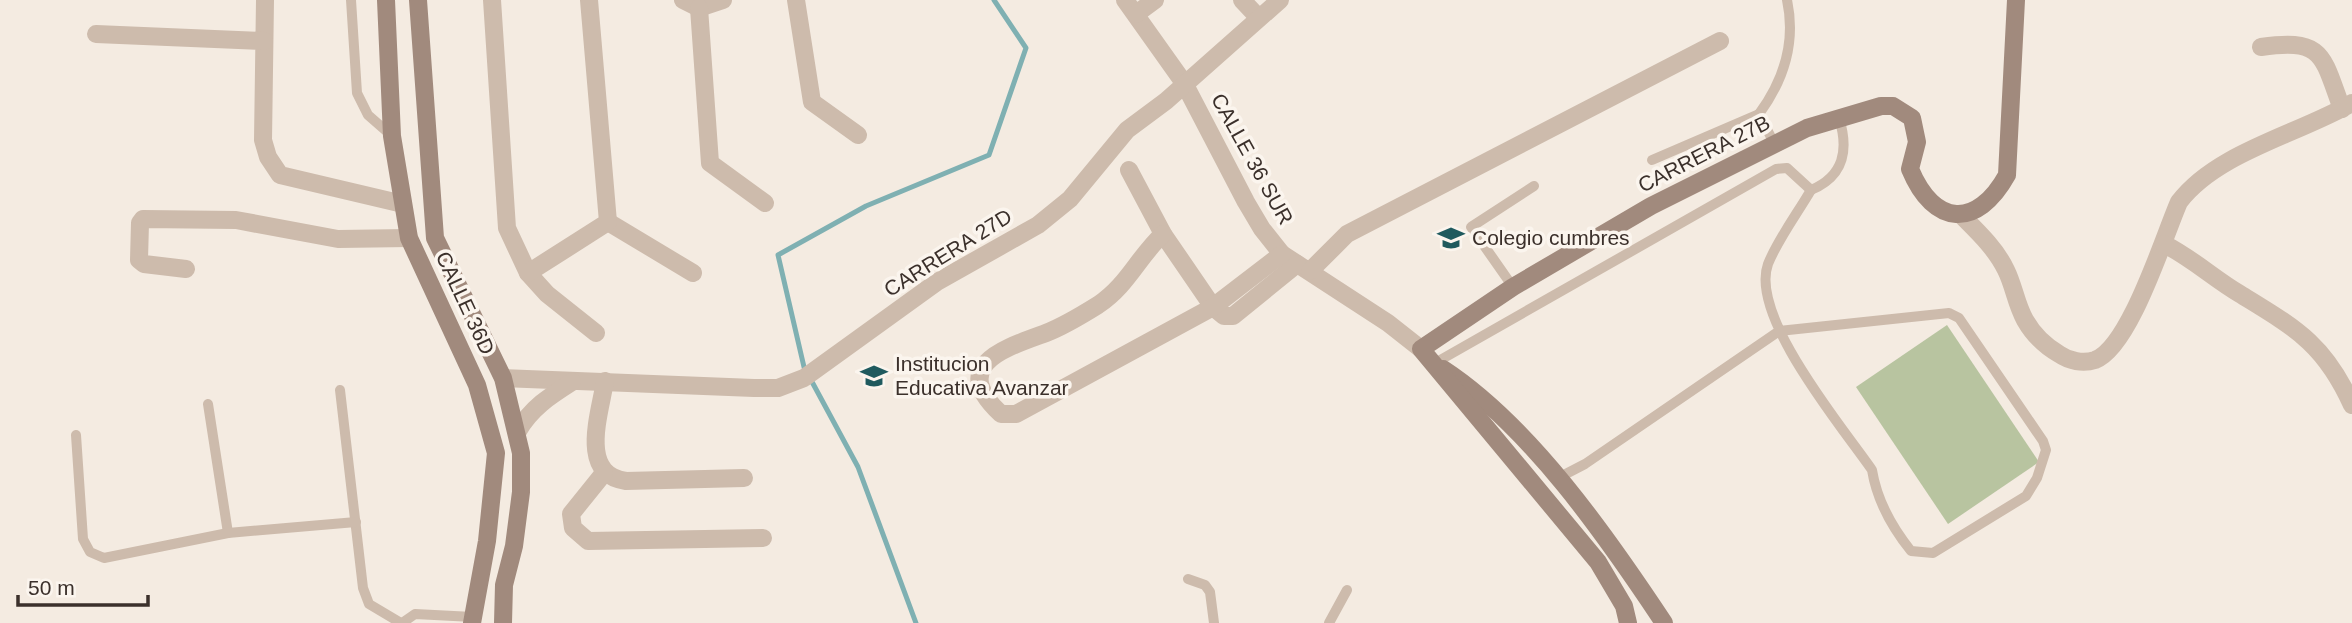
<svg xmlns="http://www.w3.org/2000/svg" width="2352" height="623" font-family="Helvetica,sans-serif">
<style>
.green{fill:#b8c4a0}
.lines{fill:none;stroke-linecap:round;stroke-linejoin:round}
.stream{stroke:#7fb0b2;stroke-width:5}
.lane{stroke:#cdbbac;stroke-width:10}
.street{stroke:#cdbbac;stroke-width:18}
.secondary{stroke:#a18a7d;stroke-width:18}
.labels{text-anchor:middle;stroke-width:7;stroke-linejoin:round;paint-order:stroke}
.street-label{font-size:21px;fill:#3b302b;stroke:#fbf5ee}
.poi-label{font-size:21px;fill:#3b302b;stroke:#fbf5ee;text-anchor:start}
</style>
<rect width="100%" height="100%" fill="#f4ebe1"/>
<polygon class="green" points="1947,325 2039,462 1948,524 1856,387"/>
<g class="lines">
<polyline class="stream" points="916,623 858,467 804,367 778,255 866,206 989,155 1026,48 994,0"/>
<g class="lane">
<polyline points="351,0 357,93 368,115 392,136"/>
<path d="M1774 143 1759 114C1784 80 1796 42 1787 0"/>
<polyline points="1652,160 1759,114"/>
<polyline points="1513,287 1471,227 1534,186"/>
<path d="M1435 363 1776 169 1787 168 1811 190C1844 176 1849 150 1839 118"/>
<polyline points="340,390 363,588 369,604 401,623"/>
<polyline points="208,404 228,533"/>
<polyline points="76,435 83,539 90,552 104,558 228,533 356,522"/>
<path d="M1558 478 1585 464 1779 331 1949 313 1959 318 2043 441 2046 450 2037 478 2026 496 1933 553 1911 551C1891 526 1877 501 1872 470 1843 428 1749 316 1768 264 1778 239 1797 214 1811 190"/>
<polyline points="1188,579 1205,585 1210,592 1214,623"/>
<polyline points="402,623 415,614 473,617"/>
<polyline points="1329,623 1347,590"/>
</g>
<g class="street">
<polyline points="265,0 263,140 268,157 280,175 403,204"/>
<polyline points="492,0 507,228 528,273 547,294 596,333"/>
<polyline points="683,0 699,8 723,0"/>
<polyline points="796,0 812,102 858,135"/>
<polyline points="1125,0 1184,83 1246,202 1262,229 1282,254 1388,323 1421,349"/>
<polyline points="1242,0 1258,17"/>
<polyline points="699,8 710,163 765,203"/>
<polyline points="1136,14 1155,0"/>
<polyline points="96,34 264,41"/>
<path d="M2261 47C2324 38 2322 55 2342 109"/>
<polyline points="1129,170 1163,234 1213,307 1224,316 1233,316 1297,264"/>
<path d="M1962 216C1978 232 1996 249 2006 270 2014 286 2016 304 2025 320 2033 334 2045 346 2059 354 2069 361 2083 364 2095 360 2130 347 2164 236 2179 202 2217 152 2299 134 2352 103"/>
<polyline points="608,222 693,273"/>
<path d="M1163 234C1138 257 1128 285 1098 305 1082 315 1064 326 1046 333 1005 348 948 365 1001 414H1016L1213 307 1282 254"/>
<path d="M2164 244C2192 258 2213 278 2240 294 2295 328 2324 343 2352 405"/>
<polyline points="186,269 144,264 139,260 140,223 143,219 236,220 338,239 409,238"/>
<polyline points="1310,271 1347,234 1720,41"/>
<polyline points="528,273 608,222 589,0"/>
<polyline points="503,378 754,388 778,388 804,378 937,282 1038,225 1070,199 1127,130 1166,101 1280,0"/>
<path d="M605 381C600 414 578 474 626 481L744 478"/>
<path d="M518 431C531 408 550 396 572 382"/>
<polyline points="604,473 571,514 573,528 588,541 763,538"/>
</g>
<g class="secondary">
<polyline points="386,0 392,136 409,238 477,385 496,453 487,541 472,623"/>
<polyline points="418,0 435,238 503,378 521,453 521,492 514,546 504,585 503,623"/>
<path d="M1443 369C1530 426 1607 537 1664 623"/>
<path d="M1628 623 1624 606 1598 562 1421 349 1513 287 1651 206 1807 128 1881 106H1893L1912 118 1917 142 1910 169C1934 227 1977 229 2007 175L2016 0"/>
</g>
</g>
<defs>
<symbol id="school-bare" viewBox="-9 -9 18 18"><path d="M0-5L7-2L0 1L-7-2ZM-4 1L0 2.5L4 1V4Q0 6-4 4Z" fill="#1f5a5e" stroke="#fbf5ee" stroke-width="2.5" paint-order="stroke"/></symbol>
</defs>
<g fill-rule="evenodd">
<use href="#school-bare" x="1432" y="219" width="38" height="38"/>
<use href="#school-bare" x="855" y="357" width="38" height="38"/>
</g>
<g class="labels">
<g class="street-label">
<text transform="translate(1704 154) rotate(-27)" y="7">CARRERA 27B</text>
<text transform="translate(1252 159) rotate(61)" y="7">CALLE 36 SUR</text>
<text transform="translate(948 253) rotate(-32)" y="7">CARRERA 27D</text>
<text transform="translate(465 303) rotate(65)" y="7">CALLE 36D</text>
</g>
<g class="poi-label">
<text x="1472" y="245">Colegio cumbres</text>
<text x="895" y="371">Institucion<tspan x="895" dy="24">Educativa Avanzar</tspan></text>
</g>
</g>
<path d="M18 595v10h130v-10" fill="none" stroke="#3b302b" stroke-width="3.5"/>
<text x="28" y="595" font-size="21" fill="#3b302b" stroke="#fbf5ee" stroke-width="5" paint-order="stroke">50 m</text>
</svg>
